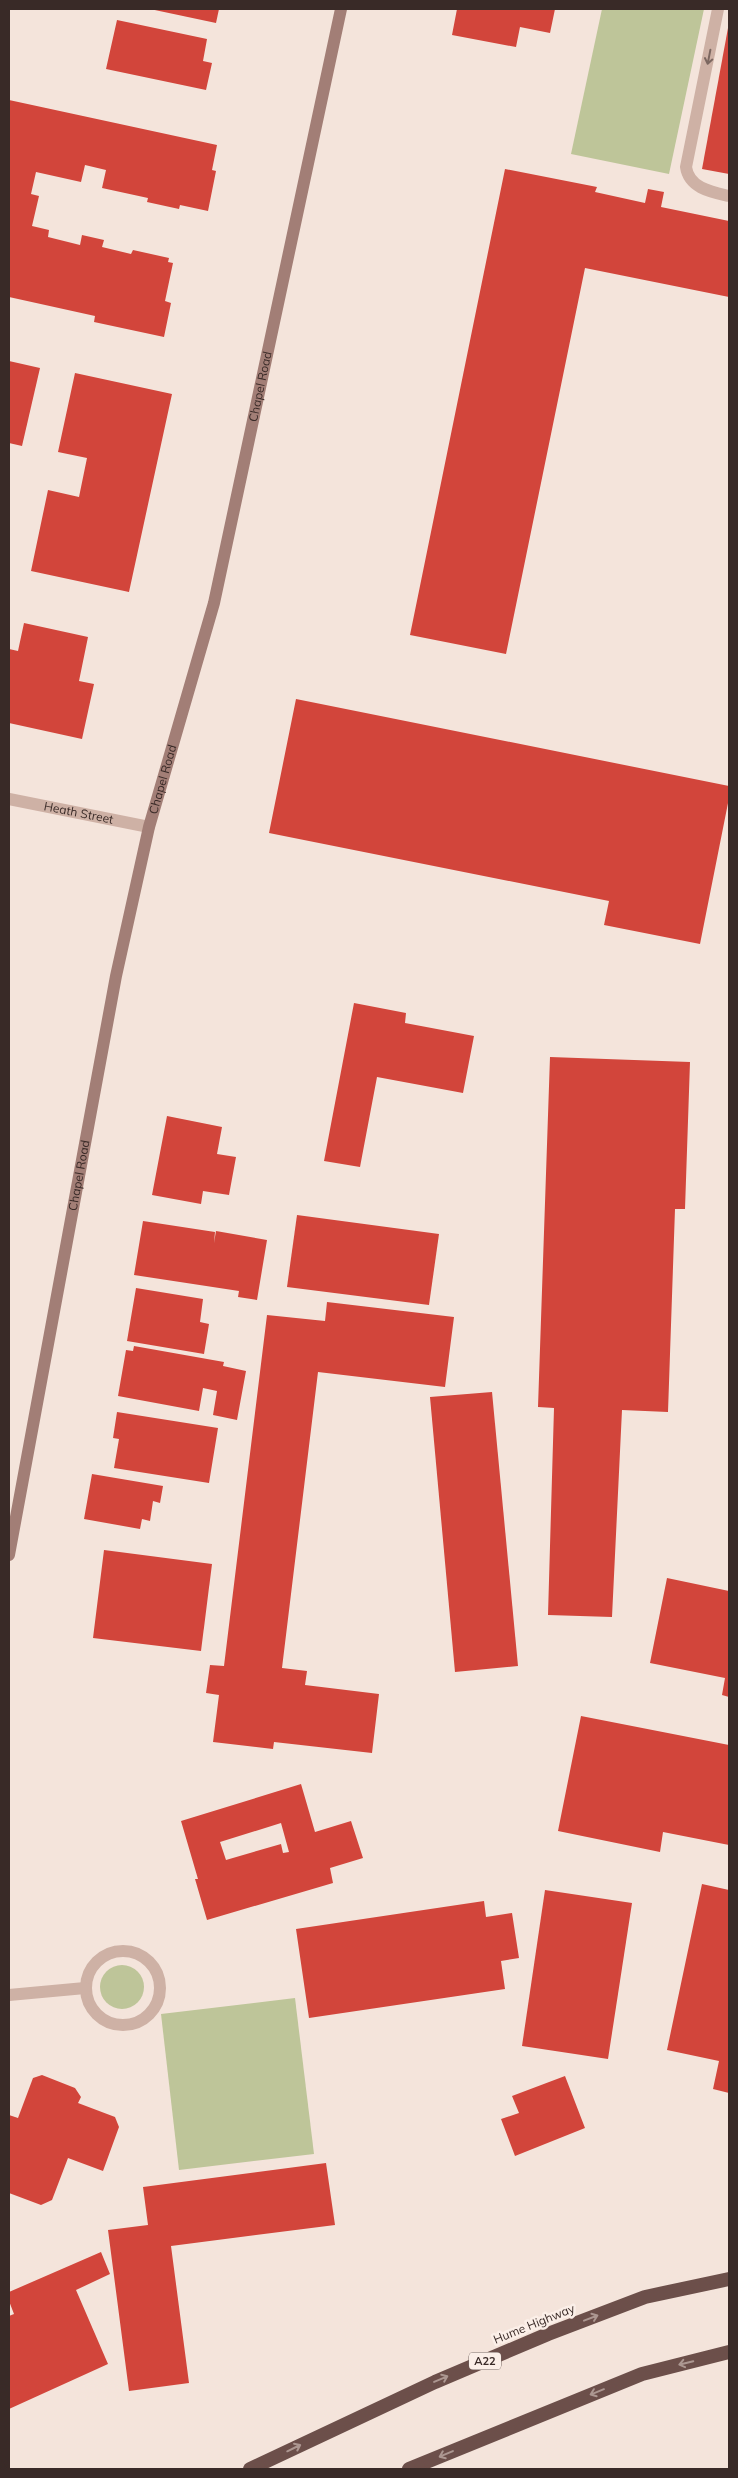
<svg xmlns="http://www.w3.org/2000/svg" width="738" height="2478" font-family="Mulish,sans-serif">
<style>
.green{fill:#bec599}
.building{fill:#d2453b;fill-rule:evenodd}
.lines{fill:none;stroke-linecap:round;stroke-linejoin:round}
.service{stroke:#ceb1a5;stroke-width:12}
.minor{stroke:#ceb1a5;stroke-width:12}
.secondary{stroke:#a27e76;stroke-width:12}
.trunk{stroke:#6c4f4a;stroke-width:14}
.oneway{stroke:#7c6760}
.oneway2{stroke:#ac9791}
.labels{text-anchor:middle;stroke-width:5;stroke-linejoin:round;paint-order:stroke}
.shield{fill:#fbefe8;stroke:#736561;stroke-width:1}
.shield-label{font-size:11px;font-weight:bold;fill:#392a27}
.street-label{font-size:12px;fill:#392a27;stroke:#fbefe8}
</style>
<rect width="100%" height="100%" fill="#f4e4db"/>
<g class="green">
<polygon points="602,9 704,9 669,174 571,154"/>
<circle cx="122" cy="1987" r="22"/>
<polygon points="295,1998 314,2154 179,2170 161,2014"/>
</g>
<g class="building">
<polygon points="150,9 219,9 216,23"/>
<polygon points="457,9 555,9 550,33 520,27 516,47 452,35"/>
<polygon points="117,20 207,39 203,61 212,63 206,90 106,69"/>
<polygon points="728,28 729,28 729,174 702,169"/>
<polygon points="9,100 217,145 212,170 216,171 208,211 180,205 179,209 147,202 148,198 102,188 106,170 85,165 81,182 36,172 31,194 39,196 32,226 49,230 48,237 80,245 82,235 104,240 102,247 131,254 133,250 169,258 168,262 173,263 165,301 171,303 164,337 94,322 95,316 9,297"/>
<polygon points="505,169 597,187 595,192 645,203 648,189 664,192 661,207 729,221 729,297 585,268 506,654 410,635"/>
<polygon points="9,361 40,368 22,446 9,443"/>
<polygon points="75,373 172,394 129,592 31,571 48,490 79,497 87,458 58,452"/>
<polygon points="24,623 88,637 79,681 94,684 82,739 9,723 9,649 18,651"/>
<polygon points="296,699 729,786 729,798 700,944 604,925 609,901 269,833"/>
<polygon points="354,1003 406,1013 405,1023 474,1036 463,1093 377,1077 360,1167 324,1161"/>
<polygon points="550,1057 690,1062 685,1209 675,1209 668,1412 622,1410 612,1617 548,1615 554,1408 538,1407"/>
<polygon points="167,1116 222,1127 217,1154 236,1157 229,1195 203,1191 201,1204 152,1195"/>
<polygon points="297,1215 439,1234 429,1305 287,1287"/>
<polygon points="143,1221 215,1232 214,1243 216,1231 267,1240 257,1300 238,1297 239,1291 134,1275"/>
<polygon points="136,1288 203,1299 200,1322 209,1324 204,1354 127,1341"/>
<polygon points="327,1302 454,1317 445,1387 318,1372 282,1668 307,1671 305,1685 379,1694 372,1753 274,1742 273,1749 213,1742 219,1695 206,1693 210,1665 224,1666 267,1315 325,1321"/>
<polygon points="134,1346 224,1362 223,1366 246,1371 237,1420 213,1415 217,1391 203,1388 199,1411 118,1396 126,1350 133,1351"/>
<polygon points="492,1392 518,1666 455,1672 430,1397"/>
<polygon points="117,1412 218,1428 209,1483 114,1468 119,1439 113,1438"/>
<polygon points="92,1474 163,1486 160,1503 153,1501 150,1521 142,1519 140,1529 84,1519"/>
<polygon points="104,1550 212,1564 201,1651 93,1638"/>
<polygon points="667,1578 729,1591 729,1697 722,1695 725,1678 650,1663"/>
<polygon points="581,1716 729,1745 729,1845 663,1832 660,1852 558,1831"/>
<path d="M301 1784 315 1832 351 1821 363 1858 330 1868 333 1883 207 1920 195 1879H198L181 1821ZM281 1823 289 1852 283 1853 281 1844 226 1860 220 1842Z"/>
<polygon points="702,1884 729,1890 729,2093 713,2089 719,2061 667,2050"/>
<polygon points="545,1890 632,1903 608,2059 522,2046"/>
<polygon points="484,1901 486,1917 512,1913 519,1958 501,1961 505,1989 309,2018 296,1929"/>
<polygon points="42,2075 75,2088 81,2097 78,2103 115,2117 119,2127 103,2171 68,2158 52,2200 41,2205 9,2193 9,2115 18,2118 33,2078"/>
<polygon points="565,2076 585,2128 515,2156 501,2119 519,2113 512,2096"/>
<polygon points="326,2163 335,2225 171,2246 189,2383 129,2391 108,2230 148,2225 143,2187"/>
<polygon points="101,2252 110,2274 76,2290 108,2364 9,2409 9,2316 14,2314 9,2301 9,2292"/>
</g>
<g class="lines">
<g class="service">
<path d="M718 9 686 167C689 188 711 192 729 196"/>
<circle cx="123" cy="1988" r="37"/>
<polyline points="9,1995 85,1988"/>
</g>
<path class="minor" id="s1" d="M9 799 149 827"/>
<path class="secondary" id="s2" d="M9 1555 116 976 149 827 214 603 341 9"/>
<g class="trunk">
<polyline points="250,2469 435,2382 548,2334 645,2297 729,2279"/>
<polyline points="409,2469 642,2374 729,2352"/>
</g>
</g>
<defs><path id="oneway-shaft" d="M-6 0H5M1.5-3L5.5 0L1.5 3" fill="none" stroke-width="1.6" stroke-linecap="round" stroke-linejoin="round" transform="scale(1.25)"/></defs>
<use class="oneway" href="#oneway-shaft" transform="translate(709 57) rotate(101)"/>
<g class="oneway2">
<use href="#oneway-shaft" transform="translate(591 2318) rotate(-21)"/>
<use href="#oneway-shaft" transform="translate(686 2363) rotate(166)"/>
<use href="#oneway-shaft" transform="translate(441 2379) rotate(-23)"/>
<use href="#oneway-shaft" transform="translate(597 2392) rotate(158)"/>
<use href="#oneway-shaft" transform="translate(294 2448) rotate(-26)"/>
<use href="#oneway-shaft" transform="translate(446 2454) rotate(157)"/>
</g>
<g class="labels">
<rect class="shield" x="469" y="2352.5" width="32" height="17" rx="4"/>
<g class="shield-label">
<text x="485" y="2365">A22</text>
</g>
<g class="street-label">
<text dy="4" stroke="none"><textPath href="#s2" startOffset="1196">Chapel Road</textPath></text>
<text dy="4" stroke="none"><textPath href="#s2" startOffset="791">Chapel Road</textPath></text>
<text dy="4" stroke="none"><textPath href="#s1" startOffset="71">Heath Street</textPath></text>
<text dy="4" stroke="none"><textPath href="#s2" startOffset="386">Chapel Road</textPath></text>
<text transform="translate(534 2324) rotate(-22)" y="4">Hume Highway</text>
</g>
</g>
<rect width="738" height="2478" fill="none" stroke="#392a27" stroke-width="20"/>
</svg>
